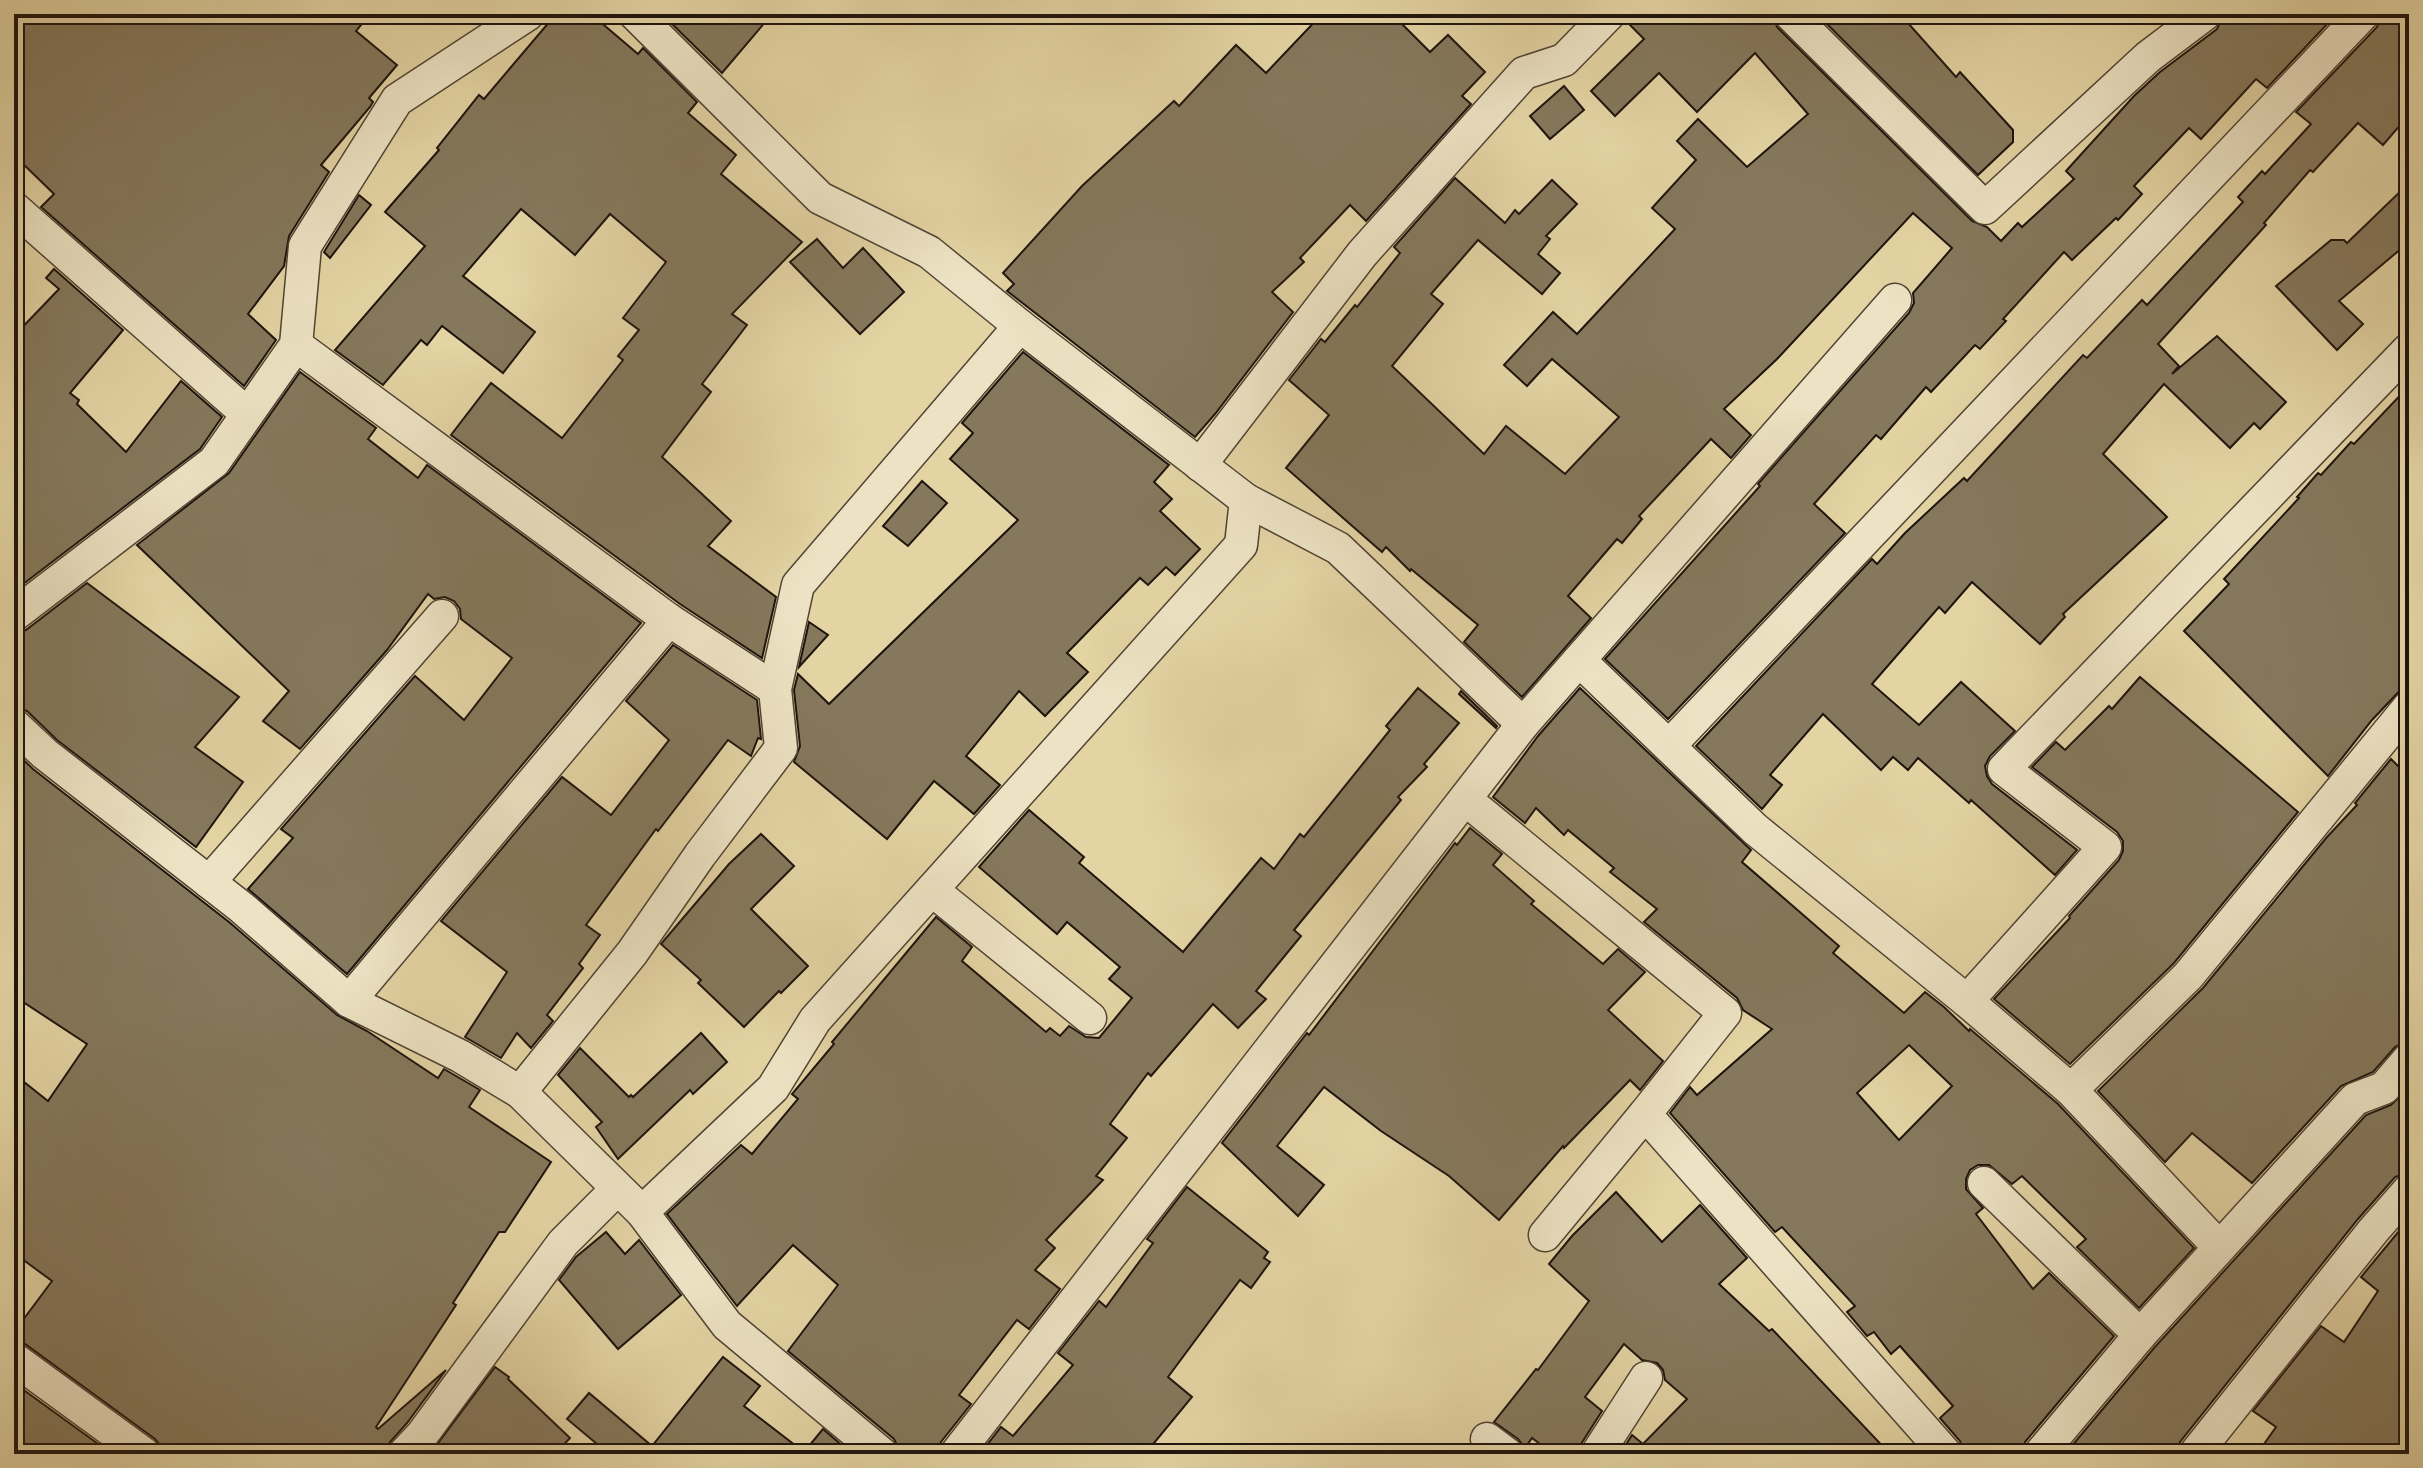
<svg xmlns="http://www.w3.org/2000/svg" width="2423" height="1468" font-family="Vollkorn,serif">
<style>
.building{fill:#85785c;stroke:#1e140e;stroke-width:2;fill-rule:evenodd}
.lines{fill:none;stroke-linecap:round;stroke-linejoin:round}
.street-casing{stroke:#504434;stroke-width:35}
.street{stroke:#ede3c4;stroke-width:32}
</style>
<rect width="100%" height="100%" fill="#e4d4a4"/>
<filter id="stains"><feTurbulence type="fractalNoise" baseFrequency=".0025" numOctaves="4"/><feColorMatrix values="0 0 0 0 .2 0 0 0 0 .09 0 0 0 0 .02 0 0 0 .5 -.17"/></filter>
<radialGradient id="worn" r=".72"><stop offset=".6" stop-color="#630" stop-opacity="0"/><stop offset="1" stop-color="#630" stop-opacity=".3"/></radialGradient>
<g class="building">
<polygon points="14,14 370,14 356,31 397,65 369,98 373,102 370,107 321,165 329,172 289,236 284,266 248,314 276,340 244,386 41,207 54,194 14,155"/>
<polygon points="556,14 591,14 638,54 643,48 697,102 688,113 736,155 721,174 802,242 732,314 747,325 702,384 711,392 662,457 731,521 708,546 776,597 762,658 680,604 451,435 491,383 562,438 623,360 618,356 639,330 623,318 666,262 610,214 575,255 521,209 463,276 535,332 503,373 442,326 427,345 421,340 383,385 335,350 425,246 385,212 439,150 437,148 479,95 484,99"/>
<polygon points="672,14 772,14 722,73 667,19"/>
<polygon points="1322,14 1392,14 1430,52 1448,35 1485,72 1462,96 1471,104 1366,221 1350,205 1300,258 1304,262 1272,292 1293,312 1215,414 1195,437 1007,291 1014,284 1003,273 1082,186 1174,101 1179,106 1236,45 1266,73"/>
<polygon points="1627,14 1772,14 1777,27 1972,221 1987,227 2001,241 2018,223 2022,227 2074,179 2066,171 2134,96 2160,72 2217,29 2224,14 2325,14 2331,20 2267,88 2256,79 2201,139 2189,128 2134,186 2142,194 2118,220 2116,218 2072,260 2064,252 2003,319 2006,321 1980,349 1975,345 1931,392 1926,387 1881,439 1876,435 1814,504 1845,533 1668,719 1605,659 1760,486 1758,484 1909,313 1914,303 1913,293 1952,248 1913,213 1777,359 1724,409 1751,435 1731,458 1711,439 1639,516 1642,519 1622,543 1617,539 1568,596 1591,618 1522,697 1464,642 1478,625 1411,569 1410,571 1386,547 1382,552 1286,468 1329,415 1289,380 1321,339 1325,342 1355,305 1357,307 1400,253 1394,247 1455,178 1505,223 1515,210 1519,214 1552,180 1577,204 1546,236 1550,239 1538,254 1560,273 1542,294 1478,240 1431,294 1443,304 1392,366 1484,454 1506,426 1565,474 1619,417 1552,359 1527,386 1504,365 1553,312 1577,334 1675,229 1652,208 1696,160 1677,141 1698,119 1747,167 1808,114 1755,53 1697,112 1659,73 1615,116 1591,91 1644,39 1626,21"/>
<polygon points="1817,14 1900,14 1956,77 1960,72 2013,130 2013,142 1978,175"/>
<polygon points="2382,14 2393,14 2409,37 2409,115 2383,145 2358,123 2313,172 2310,170 2264,223 2266,225 2158,344 2179,366 2172,374 2217,336 2286,402 2260,429 2254,423 2230,448 2164,384 2103,454 2167,517 2063,614 2065,617 2040,644 1972,582 1945,613 1939,607 1872,684 1919,725 1961,682 2015,731 1990,756 1985,766 1987,776 1992,784 2077,850 2055,875 1971,800 1969,803 1918,758 1908,770 1893,757 1881,770 1823,714 1770,775 1782,785 1762,809 1696,746 1872,559 1877,564 1905,533 1964,478 1967,481 2083,355 2087,358 2142,300 2147,305 2243,202 2238,197 2262,171 2265,174 2311,124 2296,112 2377,27"/>
<polygon points="1564,86 1584,110 1550,139 1530,116"/>
<polygon points="2409,183 2409,242 2339,301 2363,324 2337,350 2276,286 2331,240 2344,240 2347,243"/>
<polygon points="359,195 371,205 330,258 324,252"/>
<polygon points="817,239 843,268 863,248 904,292 860,334 790,262"/>
<polygon points="54,269 123,330 70,393 79,400 77,404 126,452 181,381 222,417 200,449 14,591 14,336 59,289 46,278"/>
<polygon points="1023,352 1169,465 1154,482 1172,499 1160,511 1200,549 1175,575 1166,567 1148,585 1140,578 1067,653 1088,672 1045,716 1019,691 966,756 1000,785 974,814 934,781 887,839 794,762 800,746 794,690 798,674 829,704 1018,520 950,459 973,433 962,423"/>
<polygon points="300,372 376,428 368,439 418,478 427,465 641,623 347,974 248,889 293,838 281,829 415,676 464,720 512,658 461,619 460,609 454,601 445,597 434,599 428,594 387,650 300,749 263,721 289,691 137,545 229,473"/>
<polygon points="2409,386 2409,681 2372,720 2328,776 2184,631 2229,584 2224,579 2299,498 2297,497 2318,473 2321,475 2351,442 2354,444"/>
<polygon points="922,481 947,503 908,546 883,526"/>
<polygon points="87,583 239,697 195,747 243,782 196,847 57,740 27,711 14,707 14,634 26,630"/>
<polygon points="809,622 828,635 799,667"/>
<polygon points="673,645 757,700 761,739 758,738 751,756 728,740 658,831 656,829 586,925 600,935 579,964 583,968 547,1015 553,1021 531,1048 517,1033 501,1058 465,1037 507,972 441,921 562,777 611,815 669,740 626,701"/>
<polygon points="2140,677 2298,812 2174,963 2070,1064 1994,999 2070,918 2069,916 2119,860 2123,851 2123,841 2117,832 2032,767 2056,742 2065,750 2109,706 2112,709"/>
<polygon points="1418,688 1459,723 1424,764 1427,767 1398,797 1401,800 1294,930 1301,936 1256,991 1266,999 1238,1028 1213,1004 1151,1076 1148,1073 1110,1124 1127,1138 1096,1176 1103,1180 1046,1240 1055,1248 1035,1270 1060,1289 1029,1329 1017,1320 959,1395 971,1404 941,1442 937,1454 901,1454 894,1439 788,1351 838,1285 793,1245 737,1306 667,1214 741,1145 752,1154 798,1099 792,1094 834,1044 832,1042 936,917 972,947 962,961 1046,1032 1050,1028 1060,1036 1069,1026 1086,1037 1099,1038 1132,998 1109,979 1120,967 1067,922 1057,934 979,867 1029,810 1084,857 1079,863 1183,952 1261,858 1274,869 1300,834 1304,837 1390,730 1386,726"/>
<path d="M1580 688 1751 850 1742 862 1839 946 1833 953 1904 1013 1925 992 1944 1007 1969 1031 1970 1029 2058 1104 2194 1248 2139 1308 2077 1247 2086 1239 2022 1176 2012 1184 1989 1165H1978L1970 1170 1966 1179V1189L1983 1208 1976 1214 2033 1289 2049 1273 2114 1336 2025 1442 2021 1454H1964L1960 1441 1940 1418 1953 1406 1900 1346 1891 1354 1874 1332 1867 1336 1847 1312 1855 1306 1782 1227 1775 1232 1670 1113 1690 1087 1697 1095 1772 1029 1743 1010 1737 998 1644 922 1657 909 1610 872 1614 868 1568 830 1564 835 1536 808 1525 823 1493 797 1538 736ZM1909 1045 1952 1086 1899 1140 1857 1093Z"/>
<polygon points="1461,691 1497,726 1496,728 1459,694"/>
<polygon points="14,751 33,769 229,922 337,1015 367,1031 438,1078 444,1069 480,1090 469,1107 551,1162 505,1232 499,1232 453,1303 456,1305 376,1427 378,1429 446,1370 407,1423 390,1442 386,1454 163,1454 161,1446 155,1439 25,1344 14,1340 14,1332 52,1281 14,1253 14,1074 48,1101 87,1044 14,996"/>
<polygon points="2391,759 2409,777 2409,1040 2395,1047 2373,1072 2341,1086 2252,1183 2192,1133 2165,1162 2098,1091 2203,988 2327,837 2357,805 2355,803"/>
<polygon points="1470,828 1502,854 1493,865 1534,901 1531,904 1603,964 1618,949 1645,972 1608,1010 1663,1061 1640,1090 1630,1080 1564,1148 1563,1146 1499,1220 1449,1176 1381,1131 1324,1087 1277,1146 1324,1185 1298,1216 1222,1143 1307,1033 1309,1035 1455,843 1457,845"/>
<polygon points="761,834 794,866 751,909 808,966 781,993 779,991 744,1027 698,983 701,980 661,944 729,864"/>
<polygon points="701,1033 727,1062 693,1094 690,1090 618,1159 596,1127 602,1122 558,1075 580,1048 629,1097 631,1095 633,1097"/>
<polygon points="2409,1088 2409,1172 2395,1177 2358,1219 2180,1442 2176,1454 2065,1454 2154,1348 2366,1115 2391,1105"/>
<polygon points="1187,1187 1268,1252 1264,1258 1270,1262 1251,1288 1240,1280 1168,1377 1192,1397 1145,1454 980,1454 1001,1427 1013,1436 1073,1365 1058,1353 1099,1301 1106,1307 1153,1243 1147,1239"/>
<polygon points="1616,1192 1662,1242 1700,1205 1747,1258 1719,1284 1769,1331 1772,1329 1890,1454 1620,1454 1632,1435 1643,1444 1687,1399 1665,1380 1663,1370 1657,1363 1642,1360 1624,1344 1585,1397 1602,1411 1581,1444 1578,1454 1553,1454 1532,1438 1525,1448 1518,1439 1494,1422 1536,1369 1538,1370 1589,1301 1549,1264 1572,1236"/>
<polygon points="2409,1219 2409,1454 2257,1454 2276,1427 2253,1411 2321,1326 2344,1342 2378,1291 2361,1277"/>
<polygon points="606,1232 625,1254 639,1240 681,1295 618,1349 559,1280 576,1257"/>
<polygon points="723,1357 760,1386 744,1406 804,1452 823,1429 852,1454 609,1454 567,1419 589,1393 652,1446"/>
<polygon points="495,1367 509,1377 508,1379 570,1438 555,1454 430,1454"/>
<polygon points="14,1383 112,1454 14,1454"/>
</g>
<g class="lines">
<defs>
<g id="street">
<polyline points="635,14 820,198 929,252 1020,326 1246,500 1241,545 815,1020 773,1088 642,1212"/>
<polyline points="1790,14 1985,208 2148,57 2205,14"/>
<polyline points="14,208 246,413"/>
<polyline points="296,345 669,620 775,689"/>
<polyline points="1200,465 1362,254 1524,73 1564,60 1609,14"/>
<polyline points="1246,500 1338,548 1523,724"/>
<polyline points="14,615 214,462 296,345 305,246 397,100 528,14"/>
<polyline points="1579,660 1755,829 1967,1001 2071,1090 2219,1247"/>
<polyline points="14,725 45,754 241,907 349,1001 460,1056 520,1092 642,1212 727,1325 882,1454"/>
<polyline points="1669,746 2363,14"/>
<polyline points="1465,799 1725,1013 1645,1114 1946,1454"/>
<polyline points="209,882 442,616"/>
<polyline points="932,890 1090,1018"/>
<polyline points="349,1001 669,620"/>
<polyline points="1967,1001 2105,847 2004,769 2409,349"/>
<polyline points="2071,1090 2188,976 2409,707"/>
<polyline points="520,1092 632,953 700,855 781,748 775,689 798,585 1020,326"/>
<polyline points="1984,1183 2140,1335"/>
<polyline points="1545,1235 1645,1114"/>
<polyline points="14,1359 144,1454"/>
<polyline points="1487,1439 1507,1454"/>
<polyline points="404,1454 422,1435 563,1243 617,1189"/>
<polyline points="956,1454 1523,724 1895,300"/>
<polyline points="1597,1454 1646,1378"/>
<polyline points="2040,1454 2140,1335 2355,1099 2384,1088 2409,1059"/>
<polyline points="2195,1454 2373,1231 2409,1190"/>
</g>
</defs>
<use href="#street" class="street-casing"/>
<use href="#street" class="street"/>
</g>
<rect width="2423" height="1468" fill="none" stroke="#e4d4a4" stroke-width="48"/>
<rect x="16" y="16" width="2391" height="1436" fill="none" stroke="#1e140e" stroke-width="4"/>
<rect x="24" y="24" width="2375" height="1420" fill="none" stroke="#1e140e" stroke-width="2"/>
<rect width="100%" height="100%" filter="url(#stains)"/>
<rect width="100%" height="100%" fill="url(#worn)"/>
</svg>
